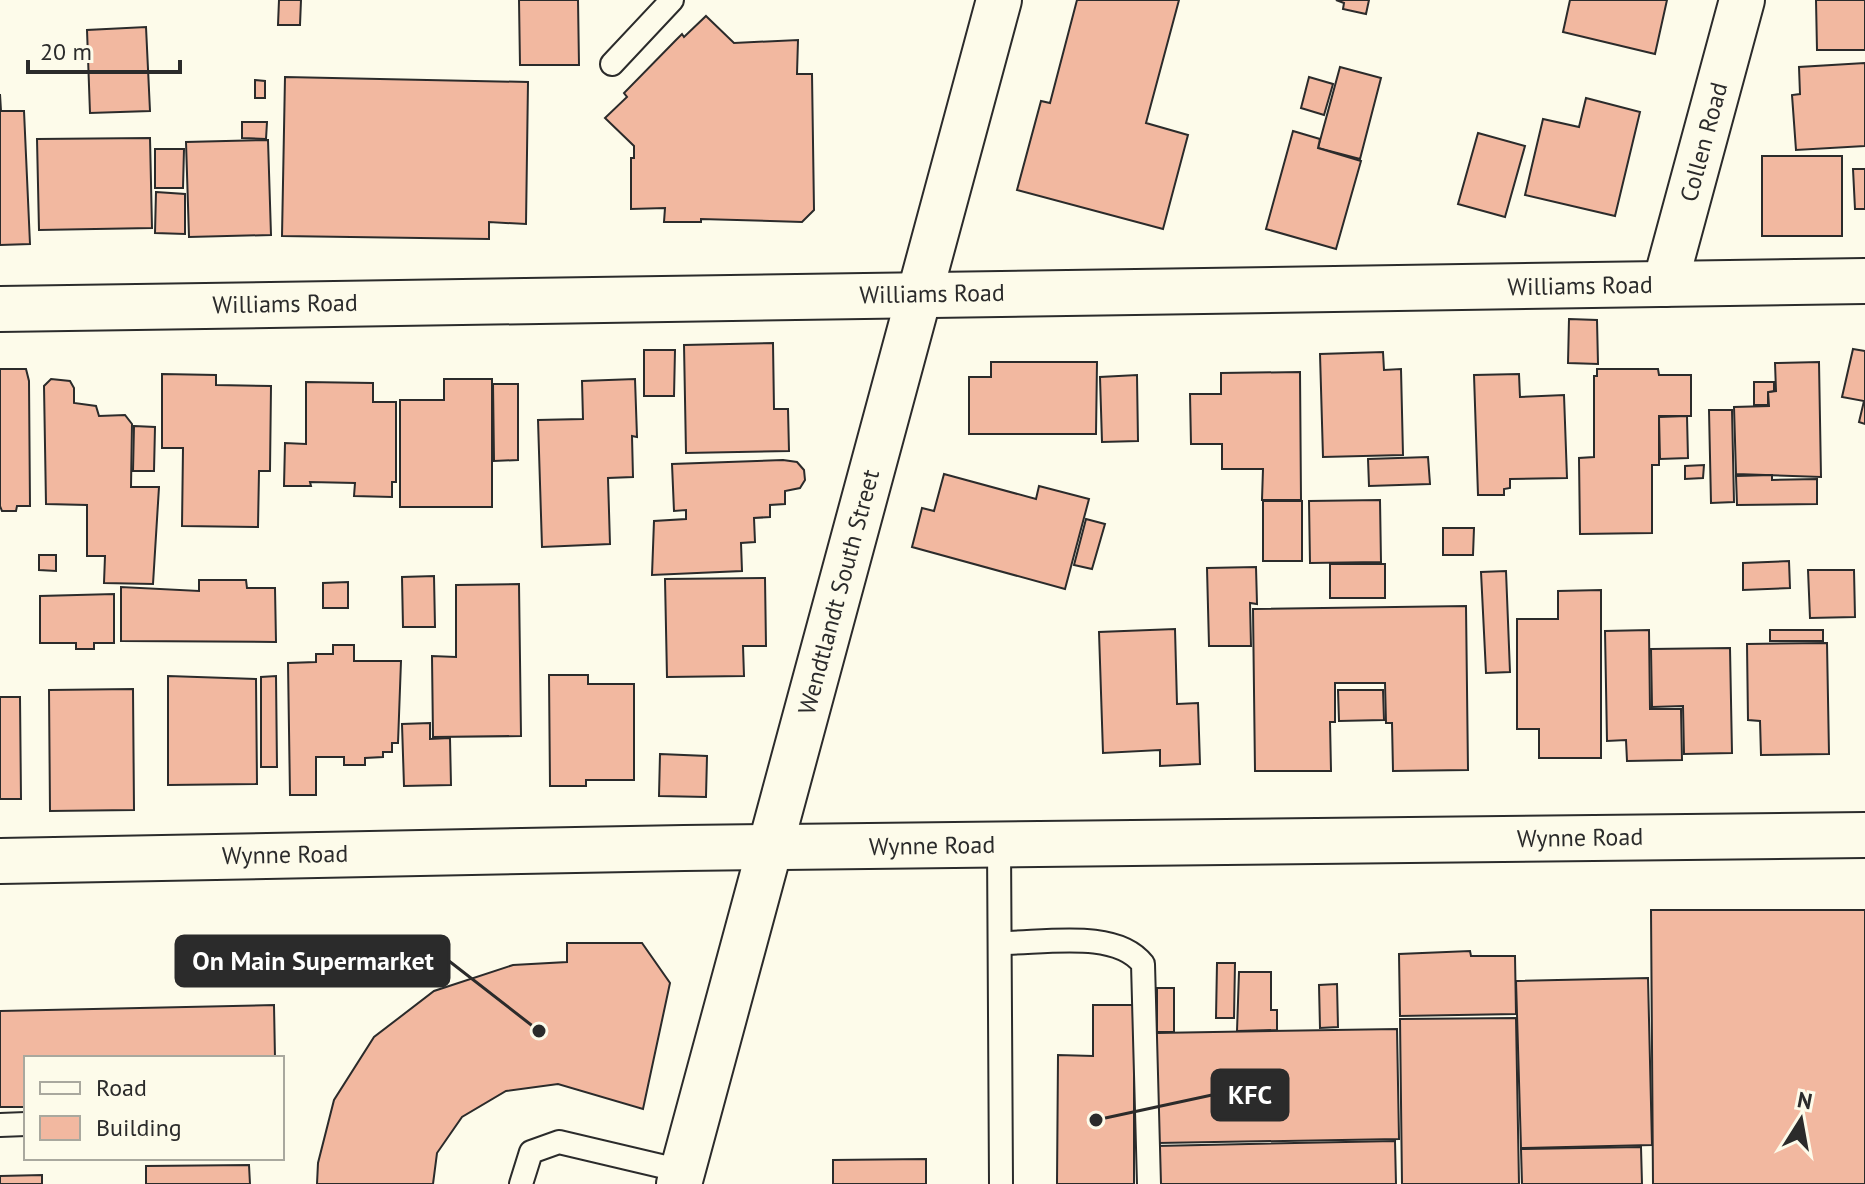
<svg xmlns="http://www.w3.org/2000/svg" width="1865" height="1184" font-family="'PT Sans',sans-serif">
<style>
.building{fill:#f2b8a0;stroke:#2b2b2b;stroke-width:2}
.lines{fill:none;stroke-linecap:round;stroke-linejoin:round}
.lane-casing{stroke:#2b2b2b;stroke-width:26}
.street-casing{stroke:#2b2b2b;stroke-width:48}
.lane{stroke:#fdfbea;stroke-width:22}
.street{stroke:#fdfbea;stroke-width:44}
.labels{text-anchor:middle;stroke-width:6;stroke-linejoin:round;paint-order:stroke}
.street-label{font-size:24px;fill:#2b2b2b;stroke:#fdfbea}
.leader{fill:none;stroke:#2b2b2b;stroke-width:3}
.callout-dot{fill:#2b2b2b;stroke:#fdfbea;stroke-width:3}
.callout{fill:#2b2b2b;stroke:#2b2b2b;stroke-width:3}
.callout-label{font-size:26px;text-anchor:middle;font-weight:bold;fill:#fff}
</style>
<rect width="100%" height="100%" fill="#fdfbea"/>
<g class="building">
<polygon points="279,0 301,0 300,25 278,25"/>
<polygon points="519,0 578,0 579,65 520,65"/>
<polygon points="1077,0 1179,0 1146,123 1188,135 1163,229 1017,190 1041,101 1050,103"/>
<polygon points="1336,0 1369,0 1366,14 1343,9 1344,3"/>
<polygon points="1570,0 1667,0 1655,54 1563,32"/>
<polygon points="1816,0 1865,0 1865,50 1817,50"/>
<polygon points="706,16 734,43 798,40 797,74 812,74 814,210 802,222 701,219 701,222 664,222 665,208 631,209 631,158 634,158 634,146 605,118 627,97 624,93 676,40 682,34 684,37"/>
<polygon points="146,27 150,111 90,113 87,30"/>
<polygon points="1865,63 1865,146 1796,150 1792,95 1800,94 1799,67"/>
<polygon points="1340,67 1381,78 1360,159 1318,148"/>
<polygon points="285,77 528,82 526,224 489,222 489,239 282,236"/>
<polygon points="1309,77 1333,84 1324,115 1301,108"/>
<polygon points="255,80 265,81 265,98 255,98"/>
<polygon points="0,94 1,111 24,111 30,244 0,245"/>
<polygon points="1586,98 1640,112 1615,216 1525,195 1543,119 1579,127"/>
<polygon points="242,122 267,122 266,139 242,138"/>
<polygon points="1293,131 1320,139 1318,148 1361,161 1336,249 1266,229"/>
<polygon points="1478,133 1525,146 1505,217 1458,204"/>
<polygon points="150,138 152,228 39,230 37,139"/>
<polygon points="268,140 271,235 189,237 186,142"/>
<polygon points="155,149 184,149 183,188 155,188"/>
<rect x="1762" y="156" width="80" height="80"/>
<polygon points="1853,169 1865,169 1865,209 1855,209"/>
<polygon points="156,192 185,194 185,234 155,233"/>
<polygon points="1569,319 1597,320 1598,364 1568,363"/>
<polygon points="773,343 774,409 788,409 789,451 686,453 684,345"/>
<polygon points="1853,349 1865,351 1865,424 1859,422 1864,401 1842,397"/>
<polygon points="644,350 675,350 674,396 644,396"/>
<polygon points="1383,352 1384,370 1401,369 1403,455 1323,457 1320,354"/>
<polygon points="991,362 1097,362 1096,434 969,434 969,377 991,377"/>
<polygon points="1819,362 1821,477 1736,474 1734,407 1769,406 1768,392 1776,391 1775,363"/>
<polygon points="0,369 26,369 29,381 30,506 17,506 16,511 2,511 0,506"/>
<polygon points="1597,369 1658,369 1659,375 1691,375 1691,416 1659,416 1659,465 1652,465 1652,533 1580,534 1579,458 1594,457 1594,376 1597,376"/>
<polygon points="1300,372 1301,500 1262,500 1263,469 1222,469 1222,444 1191,444 1190,394 1221,394 1221,373"/>
<polygon points="162,374 216,375 216,385 271,386 270,471 259,471 258,527 182,526 183,448 162,448"/>
<polygon points="1519,374 1520,397 1564,395 1567,478 1510,479 1510,488 1504,489 1504,495 1478,495 1474,375"/>
<polygon points="1137,375 1138,441 1102,442 1100,377"/>
<polygon points="51,379 70,381 74,388 74,403 96,406 99,416 125,415 132,424 131,487 159,487 153,584 104,583 105,556 87,556 87,505 46,504 44,386"/>
<polygon points="444,379 492,379 492,507 400,507 400,400 444,400"/>
<polygon points="635,379 637,437 632,436 633,477 608,478 610,544 542,547 538,420 583,419 582,381"/>
<polygon points="306,382 373,383 373,402 396,402 396,482 392,482 392,497 354,496 355,483 310,482 311,486 284,486 285,443 306,444"/>
<polygon points="1754,382 1774,382 1774,391 1768,392 1768,405 1754,405"/>
<polygon points="493,384 518,384 518,460 494,461"/>
<polygon points="1709,410 1732,410 1734,502 1711,503"/>
<polygon points="1687,416 1688,458 1660,459 1659,417"/>
<polygon points="134,426 155,427 154,471 133,471"/>
<polygon points="1428,457 1430,484 1369,486 1368,459"/>
<polygon points="783,460 797,462 804,470 805,480 800,488 785,491 785,504 770,505 770,517 754,518 755,542 741,543 742,571 652,575 654,521 686,519 686,510 674,511 672,464"/>
<polygon points="1704,465 1703,478 1685,479 1685,466"/>
<polygon points="944,474 1036,499 1039,486 1089,499 1065,589 912,547 922,508 934,511"/>
<polygon points="1772,475 1772,480 1817,479 1817,504 1737,505 1736,476"/>
<polygon points="1380,500 1381,562 1310,563 1309,501"/>
<rect x="1263" y="501" width="39" height="60"/>
<polygon points="1086,519 1105,524 1092,569 1074,565"/>
<polygon points="1443,528 1474,528 1473,555 1443,555"/>
<polygon points="39,555 56,555 56,571 39,570"/>
<polygon points="1789,561 1790,588 1743,590 1743,563"/>
<rect x="1330" y="564" width="55" height="34"/>
<polygon points="1256,567 1257,604 1250,603 1251,646 1209,646 1207,568"/>
<polygon points="1808,570 1854,570 1855,617 1810,618"/>
<polygon points="1506,571 1510,672 1486,673 1481,572"/>
<polygon points="434,576 435,627 403,627 402,577"/>
<polygon points="765,578 766,646 743,646 744,676 667,677 665,579"/>
<polygon points="199,580 246,580 247,588 275,588 276,642 121,641 121,587 199,591"/>
<polygon points="348,582 348,608 323,608 323,583"/>
<polygon points="519,584 521,736 433,737 432,656 456,657 456,585"/>
<polygon points="1601,590 1601,758 1539,758 1539,729 1517,729 1517,619 1558,619 1558,591"/>
<polygon points="114,594 114,643 94,643 94,649 76,649 76,643 40,643 40,596"/>
<polygon points="1466,606 1468,770 1393,771 1392,723 1386,723 1385,683 1335,683 1335,722 1330,722 1331,771 1255,771 1253,609"/>
<polygon points="1175,629 1177,704 1198,703 1200,764 1160,766 1160,750 1103,753 1099,632"/>
<polygon points="1649,630 1650,709 1681,709 1682,760 1627,761 1626,740 1607,741 1605,631"/>
<rect x="1770" y="630" width="53" height="11"/>
<polygon points="1827,643 1829,754 1761,755 1760,721 1748,720 1747,644"/>
<polygon points="333,645 354,645 354,661 401,661 398,743 392,743 392,752 383,752 383,757 365,758 365,765 344,765 344,757 316,757 316,795 290,795 288,663 316,662 316,654 333,654"/>
<polygon points="1730,648 1732,753 1684,754 1683,706 1652,707 1651,649"/>
<polygon points="549,675 588,675 588,684 634,684 634,780 586,780 586,786 550,786"/>
<polygon points="168,676 256,679 257,784 168,785"/>
<polygon points="276,676 277,767 261,767 261,677"/>
<polygon points="133,689 134,810 50,811 49,690"/>
<polygon points="1338,690 1383,690 1384,720 1339,721"/>
<polygon points="0,697 20,697 21,799 0,799"/>
<polygon points="430,723 430,739 450,738 451,785 404,786 402,724"/>
<polygon points="660,754 707,756 706,797 659,796"/>
<polygon points="1651,910 1865,910 1865,1184 1653,1184"/>
<polygon points="567,943 642,943 670,983 643,1109 558,1084 506,1091 462,1117 437,1153 433,1184 317,1184 318,1163 334,1100 374,1037 434,991 513,965 567,962"/>
<polygon points="1470,951 1471,956 1515,956 1516,1014 1400,1016 1399,954"/>
<polygon points="1217,963 1235,963 1234,1018 1216,1018"/>
<polygon points="1239,972 1271,972 1271,1010 1277,1010 1277,1030 1237,1031"/>
<polygon points="1648,978 1652,1145 1521,1148 1516,981"/>
<polygon points="1337,984 1338,1027 1320,1028 1319,985"/>
<rect x="1157" y="988" width="17" height="44"/>
<polygon points="274,1005 275,1058 26,1058 26,1107 0,1107 0,1011"/>
<polygon points="1093,1005 1134,1005 1134,1184 1057,1184 1058,1055 1093,1056"/>
<polygon points="1516,1018 1519,1184 1402,1184 1400,1019"/>
<polygon points="1397,1029 1399,1139 1158,1143 1156,1033"/>
<polygon points="1395,1141 1396,1184 1157,1184 1156,1146"/>
<polygon points="1641,1147 1642,1184 1522,1184 1521,1149"/>
<polygon points="926,1159 926,1184 833,1184 833,1160"/>
<polygon points="249,1165 250,1184 146,1184 146,1166"/>
<polygon points="42,1175 42,1184 0,1184 0,1176"/>
</g>
<g class="lines">
<defs>
<g id="lane">
<polyline points="612,64 672,0"/>
<polyline points="999,845 1001,1184"/>
<path d="M1002 943C1044 943 1116 929 1143 964L1149 1184"/>
<polyline points="0,1125 26,1124"/>
<polyline points="521,1184 531,1152 559,1142 682,1171"/>
</g>
<g id="street">
<polyline points="1665,284 1742,0"/>
<polyline points="0,309 1865,281"/>
<polyline points="0,861 684,848 1865,835"/>
<polyline points="679,1184 999,0"/>
</g>
</defs>
<use href="#lane" class="lane-casing"/>
<use href="#street" class="street-casing"/>
<use href="#lane" class="lane"/>
<use href="#street" class="street"/>
</g>
<g class="labels">
<g class="street-label">
<text transform="translate(1704 142) rotate(-75)" y="8">Collen Road</text>
<text transform="translate(1580 286) rotate(-1)" y="8">Williams Road</text>
<text transform="translate(932 294) rotate(-1)" y="8">Williams Road</text>
<text transform="translate(285 304) rotate(-1)" y="8">Williams Road</text>
<text transform="translate(839 592) rotate(-75)" y="8">Wendtlandt South Street</text>
<text transform="translate(1580 838) rotate(-1)" y="8">Wynne Road</text>
<text transform="translate(932 846) rotate(-1)" y="8">Wynne Road</text>
<text transform="translate(285 855) rotate(-1)" y="8">Wynne Road</text>
</g>
</g>
<path class="leader" d="M539 1031L449 961M1096 1120L1212 1095"/>
<g class="callout-dot">
<circle cx="539" cy="1031" r="8"/>
<circle cx="1096" cy="1120" r="8"/>
</g>
<g class="callout">
<rect x="176" y="936" width="273" height="50" rx="8"/>
<rect x="1212" y="1070" width="76" height="50" rx="8"/>
</g>
<g class="callout-label">
<text x="313" y="970">On Main Supermarket</text>
<text x="1250" y="1104">KFC</text>
</g>
<rect x="24" y="1056" width="260" height="104" fill="#fdfbea" stroke="#a9a89e" stroke-width="2"/>
<rect x="40" y="1082" width="40" height="12" fill="#fdfbea" stroke="#a9a89e" stroke-width="2"/>
<text x="96" y="1096" font-size="24" fill="#2b2b2b">Road</text>
<rect x="40" y="1116" width="40" height="24" fill="#f2b8a0" stroke="#a9a89e" stroke-width="2"/>
<text x="96" y="1136" font-size="24" fill="#2b2b2b">Building</text>
<g transform="translate(1801 1120) rotate(11)" stroke="#fdfbea" stroke-width="6" paint-order="stroke">
<path d="M0-6L14 30L0 20L-14 30Z" fill="#2b2b2b"/>
<text y="-12" font-size="22" font-weight="bold" text-anchor="middle" fill="#2b2b2b">N</text>
</g>
<path d="M28 60v12h152v-12" fill="none" stroke="#2b2b2b" stroke-width="4"/>
<text x="40" y="60" font-size="24" fill="#2b2b2b" stroke="#fdfbea" stroke-width="6" paint-order="stroke">20 m</text>
</svg>
